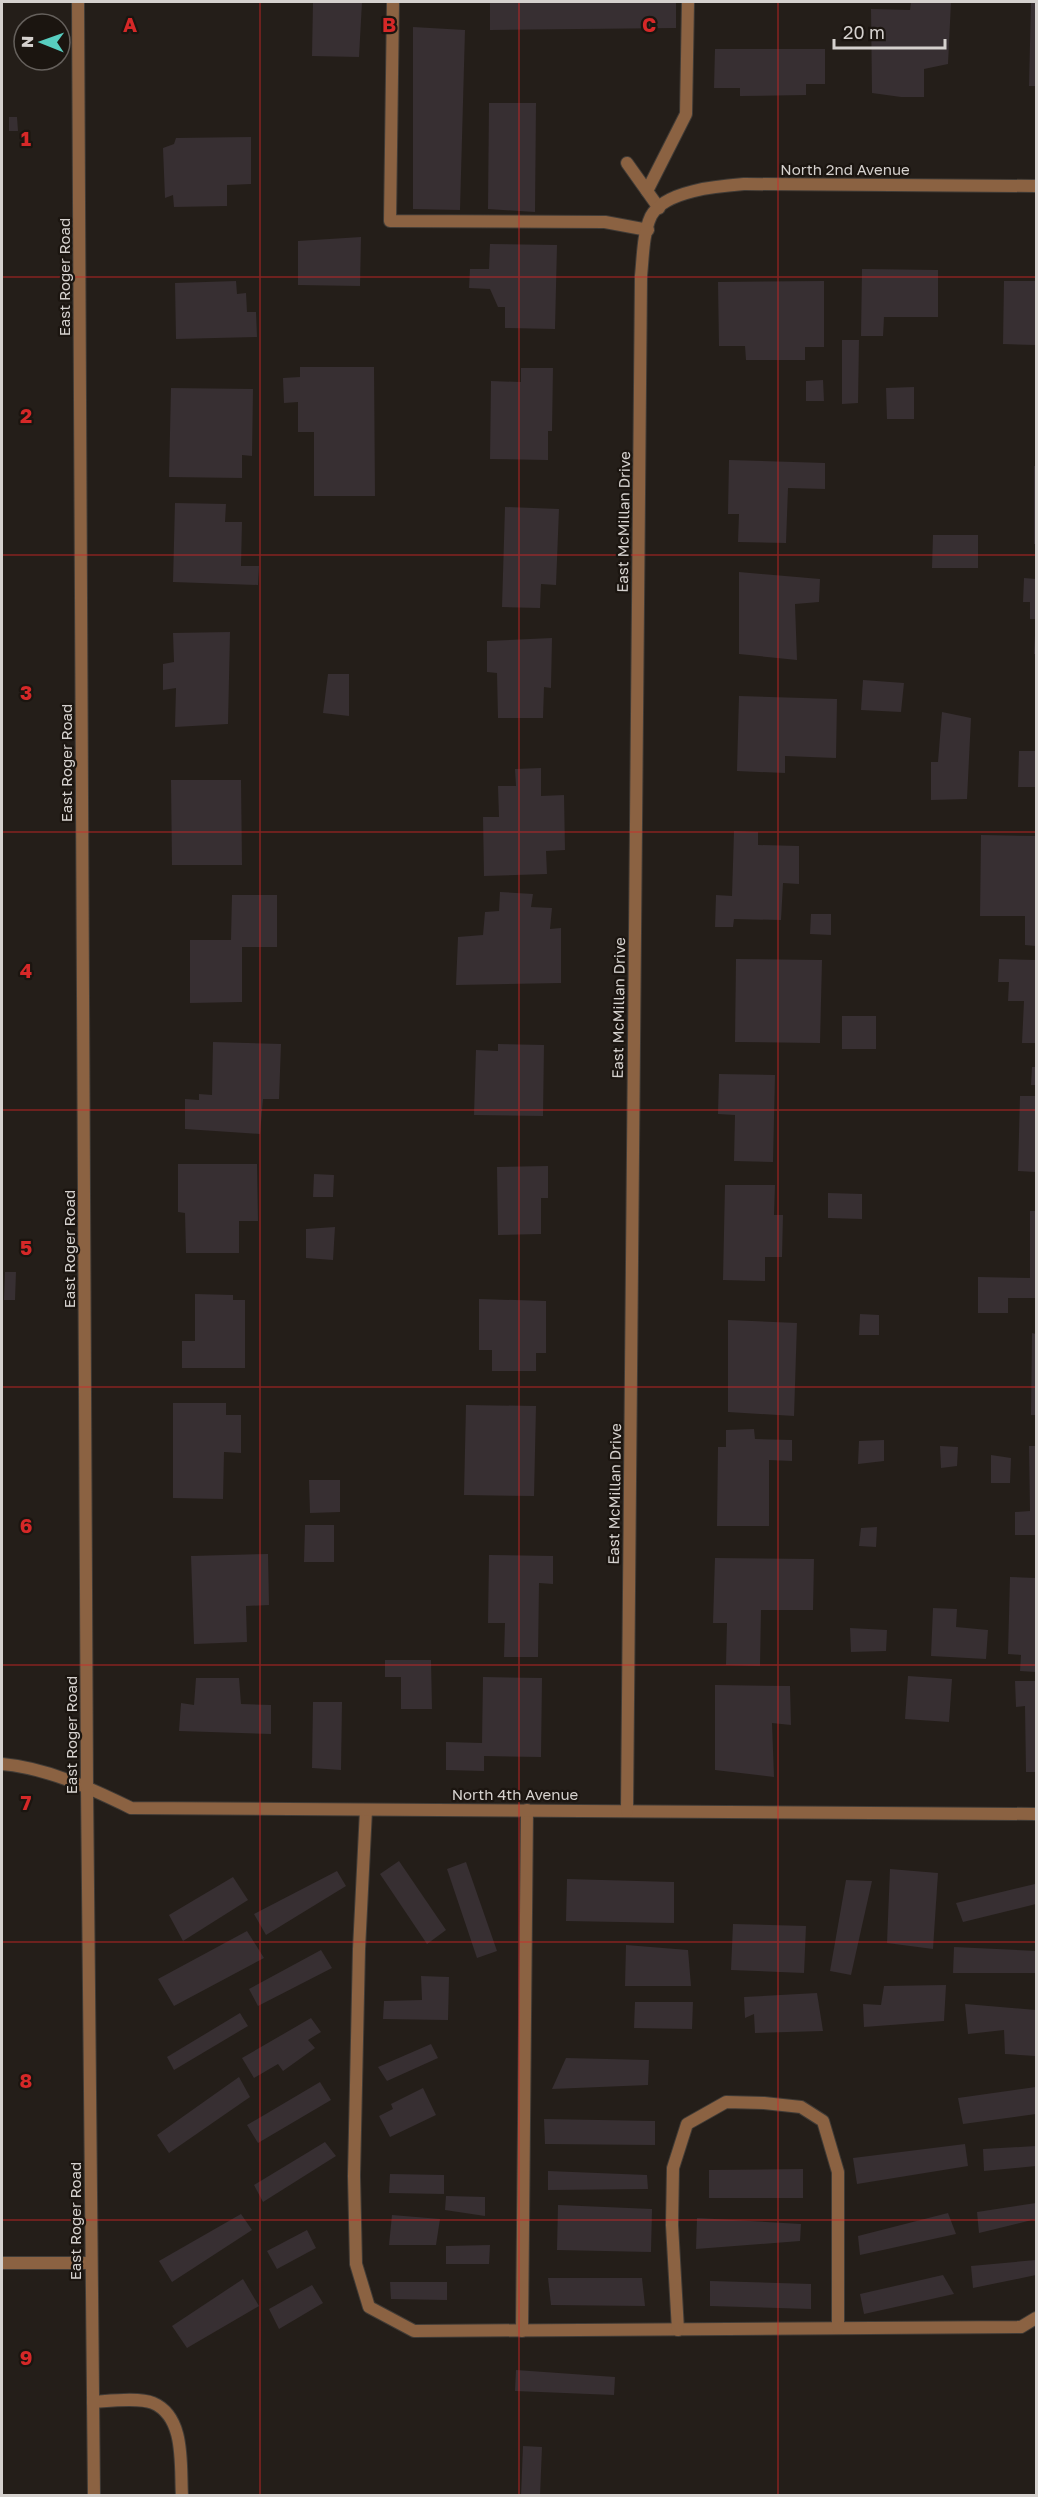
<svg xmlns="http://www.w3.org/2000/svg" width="1038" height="2497" font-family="'Golos Text',sans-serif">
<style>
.building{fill:#372f32}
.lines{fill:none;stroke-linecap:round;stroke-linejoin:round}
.service-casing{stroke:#403b36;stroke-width:14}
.minor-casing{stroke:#403b36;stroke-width:14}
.tertiary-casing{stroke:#403b36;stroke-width:14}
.service{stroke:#8b6242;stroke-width:12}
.minor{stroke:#8b6242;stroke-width:12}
.tertiary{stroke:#8b6242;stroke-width:12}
.grid{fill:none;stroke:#d62828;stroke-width:1.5;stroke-opacity:0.55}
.labels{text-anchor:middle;stroke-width:4.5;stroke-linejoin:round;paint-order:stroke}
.street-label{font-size:15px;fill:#d5d1ce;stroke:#1b1510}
.grid-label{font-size:20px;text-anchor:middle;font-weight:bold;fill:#d62828;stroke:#1b1510;stroke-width:4.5;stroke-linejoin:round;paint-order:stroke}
</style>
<rect width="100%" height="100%" fill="#241e19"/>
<g class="building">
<polygon points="313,2 362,2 359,57 312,56"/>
<polygon points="490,2 676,2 676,28 490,30"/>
<polygon points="911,2 951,2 948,64 924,69 924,97 901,97 872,93 871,9 910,10"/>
<polygon points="1031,2 1036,2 1036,86 1029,86"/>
<polygon points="413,27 465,30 460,210 413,209"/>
<polygon points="715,49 825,49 825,84 806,84 806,95 740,96 740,88 714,88"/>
<polygon points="489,103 536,103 535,212 488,209"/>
<polygon points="9,117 17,117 18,131 9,131"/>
<polygon points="251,137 251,184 227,185 227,206 174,207 173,195 165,198 163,148 174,144 176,138"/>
<polygon points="361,237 360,286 298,285 298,241"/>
<polygon points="490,244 557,245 555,329 505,328 505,307 498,307 490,289 469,288 470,269 489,269"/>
<polygon points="862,269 938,270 938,317 884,317 883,336 861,336"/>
<polygon points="236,281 237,294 246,293 247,312 256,312 257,337 176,339 175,283"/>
<polygon points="824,281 824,347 805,347 805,360 746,360 745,346 719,346 718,282"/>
<polygon points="1004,281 1036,281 1036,345 1003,344"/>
<polygon points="842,340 859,340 858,403 842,404"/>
<polygon points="300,367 374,367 375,496 314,496 314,432 298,432 298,402 284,403 283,378 300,377"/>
<polygon points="521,368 553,368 552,431 548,431 548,460 490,459 491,381 521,382"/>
<polygon points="823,380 824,401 806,401 806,381"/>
<polygon points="914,387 914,419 887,419 886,388"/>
<polygon points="171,388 253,389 252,456 242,455 242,478 169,477"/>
<polygon points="729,460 825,463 825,489 788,488 786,543 738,542 739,514 728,514"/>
<rect x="1034" y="466" width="2" height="78"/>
<polygon points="175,503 226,504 225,522 242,522 241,566 259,566 258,585 173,582"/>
<polygon points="505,507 559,509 556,585 541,584 540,608 502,607"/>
<polygon points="933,535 978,535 978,568 932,568"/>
<polygon points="739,572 820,579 819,602 795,604 797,660 739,654"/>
<polygon points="1024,578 1036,579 1036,619 1030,619 1030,602 1023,602"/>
<polygon points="230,632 228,724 175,727 176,688 163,690 163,664 174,662 173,633"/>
<polygon points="1035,635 1036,635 1036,654 1034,654"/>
<polygon points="552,638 551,688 544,687 543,718 498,718 497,673 487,672 487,641"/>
<polygon points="328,674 349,674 349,716 323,713"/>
<polygon points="863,680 904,683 901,712 861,710"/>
<polygon points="739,696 837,699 836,758 785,756 785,773 737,771"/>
<polygon points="942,712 971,718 967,799 931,800 931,762 938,762"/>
<polygon points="1019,751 1036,751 1036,787 1018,787"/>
<polygon points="541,768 541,796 564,795 565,850 546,851 547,874 484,876 483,817 499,817 498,786 516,786 515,769"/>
<polygon points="171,780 241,780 242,865 172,865"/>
<polygon points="734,831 758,832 758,845 799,846 799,884 783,883 781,920 734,919 733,927 715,927 716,895 732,896"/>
<polygon points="981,835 1036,836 1036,946 1025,945 1025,916 980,916"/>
<polygon points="500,892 533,894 531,907 552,908 550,929 561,928 561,983 456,985 458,937 483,935 485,912 499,911"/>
<polygon points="232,895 277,895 277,947 242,947 242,1002 190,1003 190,940 231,940"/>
<polygon points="811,914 831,914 831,935 810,934"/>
<polygon points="736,959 822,960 820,1043 735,1042"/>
<polygon points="999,959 1036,960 1036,1043 1022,1043 1024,1001 1008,1001 1009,982 998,982"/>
<rect x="842" y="1016" width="34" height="33"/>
<polygon points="213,1042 281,1044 279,1099 263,1099 260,1134 185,1129 185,1099 199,1100 199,1094 212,1095"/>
<polygon points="498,1044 544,1045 543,1116 474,1115 476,1050 498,1051"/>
<polygon points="1032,1067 1036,1067 1036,1085 1031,1085"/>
<polygon points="719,1074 775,1075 773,1162 734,1161 735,1115 718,1114"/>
<polygon points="1020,1096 1036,1096 1036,1172 1018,1171"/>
<polygon points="178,1164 257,1164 258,1221 239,1221 239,1253 186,1253 185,1213 178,1212"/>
<polygon points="548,1166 548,1198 541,1198 541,1234 498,1235 497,1167"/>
<polygon points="314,1174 334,1175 333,1197 313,1197"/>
<polygon points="725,1185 775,1185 774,1215 783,1215 782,1257 765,1257 765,1281 723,1280"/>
<polygon points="828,1193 862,1194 862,1219 828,1218"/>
<polygon points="1030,1211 1036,1211 1036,1298 1008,1298 1008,1313 978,1313 978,1277 1030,1278"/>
<polygon points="335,1227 333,1260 306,1258 306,1229"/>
<polygon points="5,1272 16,1272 15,1300 4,1300"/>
<polygon points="195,1294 233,1295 233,1300 245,1300 245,1368 182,1368 182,1341 195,1341"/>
<polygon points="479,1299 546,1301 546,1353 536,1353 536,1371 492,1371 492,1350 479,1350"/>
<polygon points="860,1314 879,1315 879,1335 859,1335"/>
<polygon points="728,1320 797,1323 794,1416 728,1412"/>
<polygon points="1032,1333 1036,1334 1036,1415 1031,1415"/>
<polygon points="173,1403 226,1403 226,1415 241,1415 241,1453 224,1452 223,1499 173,1498"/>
<polygon points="466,1405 536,1406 534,1496 464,1495"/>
<polygon points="754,1429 755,1439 792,1440 792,1461 769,1460 769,1526 717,1526 718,1447 726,1447 726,1430"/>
<polygon points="884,1440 884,1461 858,1464 859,1441"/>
<polygon points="940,1446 958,1447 957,1466 941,1468"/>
<polygon points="1029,1446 1036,1446 1036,1535 1015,1535 1015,1512 1030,1511"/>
<polygon points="991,1455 1011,1458 1010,1483 991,1483"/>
<polygon points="309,1480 340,1480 340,1512 310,1513"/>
<polygon points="305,1525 334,1525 334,1562 304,1562"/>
<polygon points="877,1527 876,1547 859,1546 861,1528"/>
<polygon points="268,1554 269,1605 246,1606 247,1642 194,1644 191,1556"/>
<polygon points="489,1555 553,1556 553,1584 539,1583 538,1657 504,1657 505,1623 488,1623"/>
<polygon points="715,1558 814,1559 813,1610 761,1610 760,1666 726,1665 727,1623 713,1623"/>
<polygon points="1010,1577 1036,1578 1036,1672 1020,1671 1021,1655 1008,1654"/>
<polygon points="933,1608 957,1609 956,1627 988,1630 986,1659 931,1656"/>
<polygon points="850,1628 887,1630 886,1651 851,1652"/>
<polygon points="385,1660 431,1660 432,1709 401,1709 401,1677 385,1677"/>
<polygon points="908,1676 952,1679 949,1722 905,1719"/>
<polygon points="483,1677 542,1678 541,1757 484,1756 484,1771 446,1770 446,1742 482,1743"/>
<polygon points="196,1678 239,1678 241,1704 271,1705 271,1734 179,1731 181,1703 194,1705"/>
<polygon points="1015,1681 1036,1681 1036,1772 1026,1772 1025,1706 1016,1707"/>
<polygon points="715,1685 790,1686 791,1725 772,1723 774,1777 715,1770"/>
<polygon points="313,1702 342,1702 341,1770 312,1768"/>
<polygon points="399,1861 446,1930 427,1944 380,1874"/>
<polygon points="466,1862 497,1951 477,1958 447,1869"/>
<polygon points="890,1869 938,1873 933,1949 887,1943"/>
<polygon points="337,1871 346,1886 266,1935 254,1914"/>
<polygon points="233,1877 248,1900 183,1941 169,1915"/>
<polygon points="567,1879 674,1882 674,1923 566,1921"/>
<polygon points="846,1880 872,1881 851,1975 830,1971"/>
<polygon points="1035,1884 1036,1904 963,1922 956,1903"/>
<polygon points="733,1924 806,1926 804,1973 731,1970"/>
<polygon points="247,1931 264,1958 174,2006 158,1979"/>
<polygon points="626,1945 688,1950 691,1986 625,1986"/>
<polygon points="954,1947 1036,1951 1036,1973 953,1973"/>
<polygon points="321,1950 332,1968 258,2006 249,1989"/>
<polygon points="421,1976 449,1977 448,2020 383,2019 384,2001 422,2000"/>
<polygon points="946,1985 944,2021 864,2027 863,2004 881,2005 884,1986"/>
<polygon points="817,1993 823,2031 755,2033 754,2014 745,2018 744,1997"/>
<polygon points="635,2002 693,2002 692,2029 634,2028"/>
<polygon points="965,2004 1036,2010 1035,2056 1005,2054 1004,2030 968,2034"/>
<polygon points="240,2013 248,2026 174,2070 167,2057"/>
<polygon points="311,2018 321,2032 308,2040 315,2048 283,2071 278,2064 254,2078 242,2058"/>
<polygon points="431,2044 438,2058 387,2081 378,2067"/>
<polygon points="566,2058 649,2060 648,2085 552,2089"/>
<polygon points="239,2077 250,2097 169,2153 157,2135"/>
<polygon points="320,2082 331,2100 258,2143 247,2125"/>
<polygon points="1036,2087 1036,2114 963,2124 958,2098"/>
<polygon points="423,2088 436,2115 390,2137 379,2116 393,2109 391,2104"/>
<polygon points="544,2119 655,2121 655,2145 545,2144"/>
<polygon points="325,2142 336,2156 263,2202 254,2185"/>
<polygon points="965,2144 968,2166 857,2184 853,2158"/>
<polygon points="1036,2146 1036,2166 984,2171 983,2149"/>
<polygon points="803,2169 803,2198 709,2198 709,2170"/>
<polygon points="548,2171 647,2175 648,2189 548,2190"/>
<polygon points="390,2174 444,2175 444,2194 389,2193"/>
<polygon points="446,2196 485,2197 485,2216 445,2210"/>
<polygon points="1036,2203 1036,2219 979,2233 977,2212"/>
<polygon points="558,2205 652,2209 651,2252 557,2250"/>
<polygon points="948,2213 956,2234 860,2255 858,2236"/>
<polygon points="241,2214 252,2230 172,2282 159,2261"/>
<polygon points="392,2215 440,2219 436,2245 389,2245"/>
<polygon points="697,2218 801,2224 800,2241 696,2249"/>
<polygon points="307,2230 316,2248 277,2269 267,2251"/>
<polygon points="490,2245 489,2264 446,2264 446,2246"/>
<polygon points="1036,2260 1036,2275 973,2288 971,2266"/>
<polygon points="943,2275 954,2294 864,2314 860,2294"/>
<polygon points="548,2278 642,2278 645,2306 551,2305"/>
<polygon points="243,2279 259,2306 187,2348 172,2326"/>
<polygon points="710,2281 811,2284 811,2309 710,2306"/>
<polygon points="390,2282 447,2282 447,2300 391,2299"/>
<polygon points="312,2285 323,2303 279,2329 269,2309"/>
<polygon points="516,2370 615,2377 614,2395 515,2391"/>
<polygon points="523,2446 542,2447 540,2496 521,2496"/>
</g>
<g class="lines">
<defs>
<g id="service">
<polyline points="393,2 390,221 605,222 648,230"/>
<polyline points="647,191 686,114 688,2"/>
<polyline points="366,1810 359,1949 354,2176 356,2264 369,2307 414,2331 1021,2327 1036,2318"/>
<polyline points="2,2263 91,2263"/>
<polyline points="678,2330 672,2225 673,2168 687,2124 726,2102 764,2103 801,2107 823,2121 838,2172 838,2328"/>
<polyline points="522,2331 527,1810"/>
<path d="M93 2402C109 2401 139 2397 153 2403 186 2417 180 2466 182 2496"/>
</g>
<g id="minor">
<polyline points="627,163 659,208"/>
<path d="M2 1764C47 1768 90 1788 131 1808L1036 1814"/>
<path d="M627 1811 641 276C643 257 643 233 651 216 665 190 720 186 745 184L1036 186"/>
</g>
<polyline id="tertiary" points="78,2 87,1787 94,2496"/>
</defs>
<use href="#service" class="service-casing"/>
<use href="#minor" class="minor-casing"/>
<use href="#tertiary" class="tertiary-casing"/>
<use href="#service" class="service"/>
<use href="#minor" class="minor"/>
<use href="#tertiary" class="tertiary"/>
</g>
<path class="grid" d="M260 2V2496M519 2V2496M778 2V2496M2 277H1036M2 555H1036M2 832H1036M2 1110H1036M2 1387H1036M2 1665H1036M2 1942H1036M2 2220H1036"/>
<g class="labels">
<g class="street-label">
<text x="845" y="175">North 2nd Avenue</text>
<text transform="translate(65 277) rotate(-90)" y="5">East Roger Road</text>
<text transform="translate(624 522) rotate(-89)" y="5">East McMillan Drive</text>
<text transform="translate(67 763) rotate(-90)" y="5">East Roger Road</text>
<text transform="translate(619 1008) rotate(-89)" y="5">East McMillan Drive</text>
<text transform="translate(70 1249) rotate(-90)" y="5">East Roger Road</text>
<text transform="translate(615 1494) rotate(-89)" y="5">East McMillan Drive</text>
<text transform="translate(72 1735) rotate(-90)" y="5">East Roger Road</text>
<text x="515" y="1800">North 4th Avenue</text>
<text transform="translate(76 2221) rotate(-90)" y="5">East Roger Road</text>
</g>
</g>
<g class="grid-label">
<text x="130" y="32">A</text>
<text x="389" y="32">B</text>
<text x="649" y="32">C</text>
<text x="26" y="146">1</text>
<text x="26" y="423">2</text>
<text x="26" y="700">3</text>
<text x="26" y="978">4</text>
<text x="26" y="1255">5</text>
<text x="26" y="1533">6</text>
<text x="26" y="1810">7</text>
<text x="26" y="2088">8</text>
<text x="26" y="2365">9</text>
</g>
<rect width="1038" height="2497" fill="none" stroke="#d5d1ce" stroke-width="6"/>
<g transform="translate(42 42) rotate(271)"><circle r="28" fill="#1b1510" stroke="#65605c" stroke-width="1.5"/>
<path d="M0-4.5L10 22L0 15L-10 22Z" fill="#58cec0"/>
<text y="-9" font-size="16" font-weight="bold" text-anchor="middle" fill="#d5d1ce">N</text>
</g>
<path d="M834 39v9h111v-9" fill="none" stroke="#d5d1ce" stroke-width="3"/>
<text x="843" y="39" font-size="18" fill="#d5d1ce" stroke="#1b1510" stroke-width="4.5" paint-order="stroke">20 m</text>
</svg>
